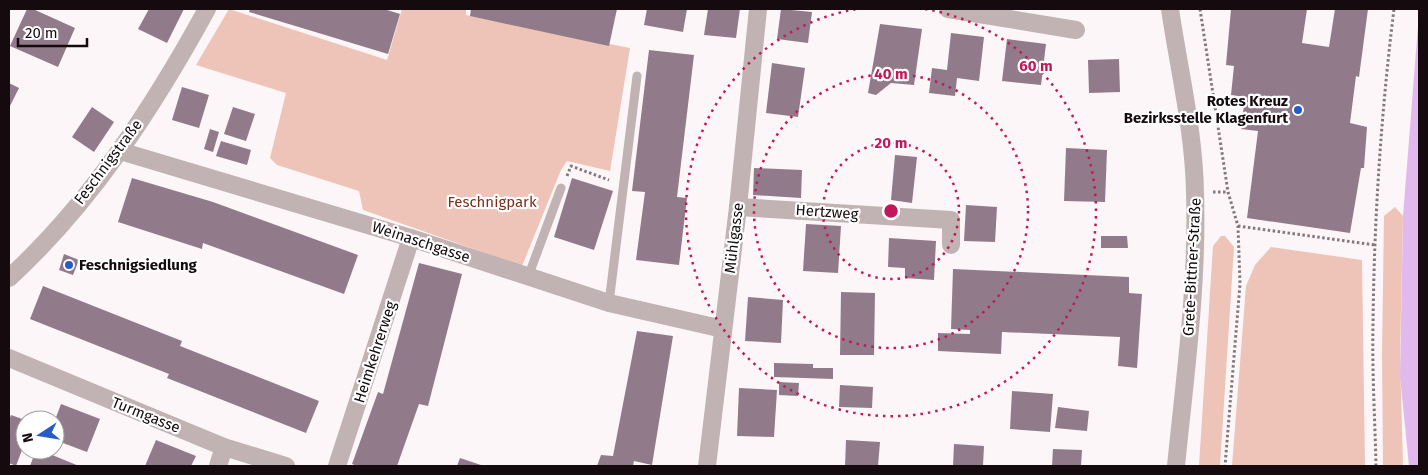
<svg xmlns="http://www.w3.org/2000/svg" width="1428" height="475" font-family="'Fira Sans',sans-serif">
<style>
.green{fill:#eec3b8}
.water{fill:#e2b9ed}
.building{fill:#917b8a}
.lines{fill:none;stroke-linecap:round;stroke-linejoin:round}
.path{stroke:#81797b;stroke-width:3;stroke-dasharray:2.5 2.5;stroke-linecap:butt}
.lane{stroke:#c1b3b3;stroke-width:9}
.street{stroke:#c1b3b3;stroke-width:18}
.ring{fill:none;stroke:#c2185b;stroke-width:2.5;stroke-dasharray:2.5 5}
.poi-dot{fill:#265bc8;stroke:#fff;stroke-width:2}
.labels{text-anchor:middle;stroke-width:4.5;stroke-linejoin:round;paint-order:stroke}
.poi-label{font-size:15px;font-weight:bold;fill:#150b0e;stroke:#fff;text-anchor:end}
.street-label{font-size:15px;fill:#150b0e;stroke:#fff}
.park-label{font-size:15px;fill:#7e2f1b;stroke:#fff}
.centre{fill:#c2185b;stroke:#fff;stroke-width:2.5}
.ring-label{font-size:15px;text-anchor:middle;font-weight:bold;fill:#c2185b;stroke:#fff;stroke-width:4.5;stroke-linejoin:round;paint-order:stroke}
</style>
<rect width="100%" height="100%" fill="#fcf6f8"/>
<g class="green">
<polygon points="229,9 387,60 402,9 466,9 466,15 630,48 610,171 567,161 561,170 522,266 363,210 359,191 277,165 270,158 286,93 196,65"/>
<polygon points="1395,207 1403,216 1400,355 1403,466 1383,466 1382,355 1384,216"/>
<polygon points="1221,236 1225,236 1234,247 1220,466 1199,466 1213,246"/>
<polygon points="1271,247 1362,260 1365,466 1232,466 1246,286 1255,265"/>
</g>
<polygon class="water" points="1419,13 1419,466 1409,466 1400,376 1403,216"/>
<g class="building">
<polygon points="27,9 33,9 75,28 58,67 10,46"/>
<polygon points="149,9 184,9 167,43 138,29"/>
<polygon points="250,9 384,9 400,14 388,54 249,12"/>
<polygon points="471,9 617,9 609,46 470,16"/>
<polygon points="647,9 687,9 683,32 644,25"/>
<polygon points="708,9 740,9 736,38 704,35"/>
<polygon points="781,9 812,12 808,43 777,39"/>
<polygon points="1231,9 1307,9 1302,43 1329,47 1335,9 1368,9 1359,77 1356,76 1350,123 1367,127 1364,168 1361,168 1350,233 1247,218 1258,131 1241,129 1245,97 1231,95 1234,66 1226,65"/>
<polygon points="880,24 922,29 914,85 891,83 876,95 868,93"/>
<polygon points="951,33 984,37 979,81 957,78 955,96 929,93 932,68 947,70"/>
<polygon points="1007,39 1046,44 1041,85 1002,81"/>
<polygon points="649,50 694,55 677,197 687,198 679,265 636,260 645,192 632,191"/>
<polygon points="1119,59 1120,92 1089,93 1088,60"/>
<polygon points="772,63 805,68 798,117 766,113"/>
<polygon points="9,83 19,88 9,108"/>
<polygon points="182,87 209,95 199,128 172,120"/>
<polygon points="92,107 114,122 94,152 72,137"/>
<polygon points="233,107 255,114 246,141 224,134"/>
<polygon points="210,129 219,132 213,152 204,149"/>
<polygon points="221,141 251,150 247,165 216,156"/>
<polygon points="1066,148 1107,150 1105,202 1064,201"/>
<polygon points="895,155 917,157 912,203 891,200"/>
<polygon points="754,168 802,170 801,198 753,195"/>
<polygon points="132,178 213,202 358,255 344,294 203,243 202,249 118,222"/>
<polygon points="572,178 613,191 594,250 554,237"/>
<polygon points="966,205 997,207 995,242 964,241"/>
<polygon points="806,224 841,226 838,273 803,271"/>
<polygon points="1101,236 1127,236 1128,248 1101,248"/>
<polygon points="889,238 936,241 934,280 905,278 905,268 888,267"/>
<polygon points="64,254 79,260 73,275 59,270"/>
<polygon points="419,263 462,274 428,406 419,404 397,466 357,466 352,464 378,392 383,394"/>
<polygon points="953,269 1129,277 1129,293 1142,294 1137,368 1118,366 1120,337 1002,332 1001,354 938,351 938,333 970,334 970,330 951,329"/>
<polygon points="43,286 182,341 180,346 319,401 306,433 167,378 169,374 30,319"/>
<polygon points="841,292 875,293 874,355 840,355"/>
<polygon points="748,297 783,300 781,343 745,341"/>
<polygon points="637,331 673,336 652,465 634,461 633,466 597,466 601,455 613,456"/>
<polygon points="774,363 813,364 813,368 833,368 833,379 774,377"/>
<polygon points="779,382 799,383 798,396 779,395"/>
<polygon points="840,385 873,387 872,408 839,407"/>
<polygon points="739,388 777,390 774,437 737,436"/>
<polygon points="1012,391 1053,394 1050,432 1010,429"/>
<polygon points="61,404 100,419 87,452 55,440 55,420"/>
<polygon points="1058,407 1089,411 1087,431 1055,428"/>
<polygon points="11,415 25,420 25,442 16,466 9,463 9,420"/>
<polygon points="156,440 196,456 191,466 145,466"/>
<polygon points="846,440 880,442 878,466 845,466"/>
<polygon points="954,444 984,446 983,466 953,466"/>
<polygon points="1053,449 1082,450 1081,466 1052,466"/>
<polygon points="36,450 40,450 79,466 30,466"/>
<polygon points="460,458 484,466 457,466"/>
</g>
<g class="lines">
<g class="path">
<polyline points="1200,9 1228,192 1238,226 1240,284 1225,466"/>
<polyline points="567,176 571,166 609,180"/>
<polyline points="1213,192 1228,192"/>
<polyline points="1238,226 1375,245"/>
<path d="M1376 466C1375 420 1372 373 1373 326 1374 220 1381 114 1394 9"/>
</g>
<g class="lane">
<polyline points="528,277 561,188"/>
<polyline points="609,303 637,76"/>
</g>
<g class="street">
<polyline points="948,9 1076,30"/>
<path d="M1170 9C1179 70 1194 131 1195 193 1198 284 1185 376 1176 466"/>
<polyline points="120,151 411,238 609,303 723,329"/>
<polyline points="738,207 951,220 951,245"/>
<path d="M9 278C91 203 154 106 207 9"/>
<polyline points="9,358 224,447 286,466"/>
<polyline points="218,466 224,447"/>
<polyline points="337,466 411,238"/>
<polyline points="707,466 738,207 758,9"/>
</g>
</g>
<g class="ring">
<circle cx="891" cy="211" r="68"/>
<circle cx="891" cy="211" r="137"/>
<path d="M925 9A205 205 0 1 1 857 9"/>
</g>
<g class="poi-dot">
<circle cx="1298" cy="110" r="5"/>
<circle cx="69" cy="265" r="5"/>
</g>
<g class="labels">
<g class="poi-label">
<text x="1288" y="106">Rotes Kreuz<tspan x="1288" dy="17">Bezirksstelle Klagenfurt</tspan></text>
<text x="79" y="270" text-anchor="start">Feschnigsiedlung</text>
</g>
<g class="street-label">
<text transform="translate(108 162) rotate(-53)" y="5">Feschnigstraße</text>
<text transform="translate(827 212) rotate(4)" y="5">Hertzweg</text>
<text transform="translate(734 238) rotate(-83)" y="5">Mühlgasse</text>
<text transform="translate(421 242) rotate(18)" y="5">Weinaschgasse</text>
<text transform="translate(1192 267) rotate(-87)" y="5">Grete-Bittner-Straße</text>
<text transform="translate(375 352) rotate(-72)" y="5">Heimkehrerweg</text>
<text transform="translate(146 415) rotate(22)" y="5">Turmgasse</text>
</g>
<g class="park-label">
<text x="492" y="207">Feschnigpark</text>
</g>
</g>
<circle cx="891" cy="211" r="8" class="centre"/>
<g class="ring-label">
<text x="1036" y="71">60 m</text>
<text x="891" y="79">40 m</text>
<text x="891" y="148">20 m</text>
</g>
<rect width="1428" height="475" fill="none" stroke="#150b0e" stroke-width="20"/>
<g transform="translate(40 435) rotate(258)"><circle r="24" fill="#ffffff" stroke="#a19d9f"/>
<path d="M0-4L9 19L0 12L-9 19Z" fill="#265bc8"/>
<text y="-8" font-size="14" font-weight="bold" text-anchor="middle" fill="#150b0e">N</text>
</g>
<path d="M18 38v8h69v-8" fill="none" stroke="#150b0e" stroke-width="2.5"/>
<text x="25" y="38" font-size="15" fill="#150b0e" stroke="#ffffff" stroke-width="4" paint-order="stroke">20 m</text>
</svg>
